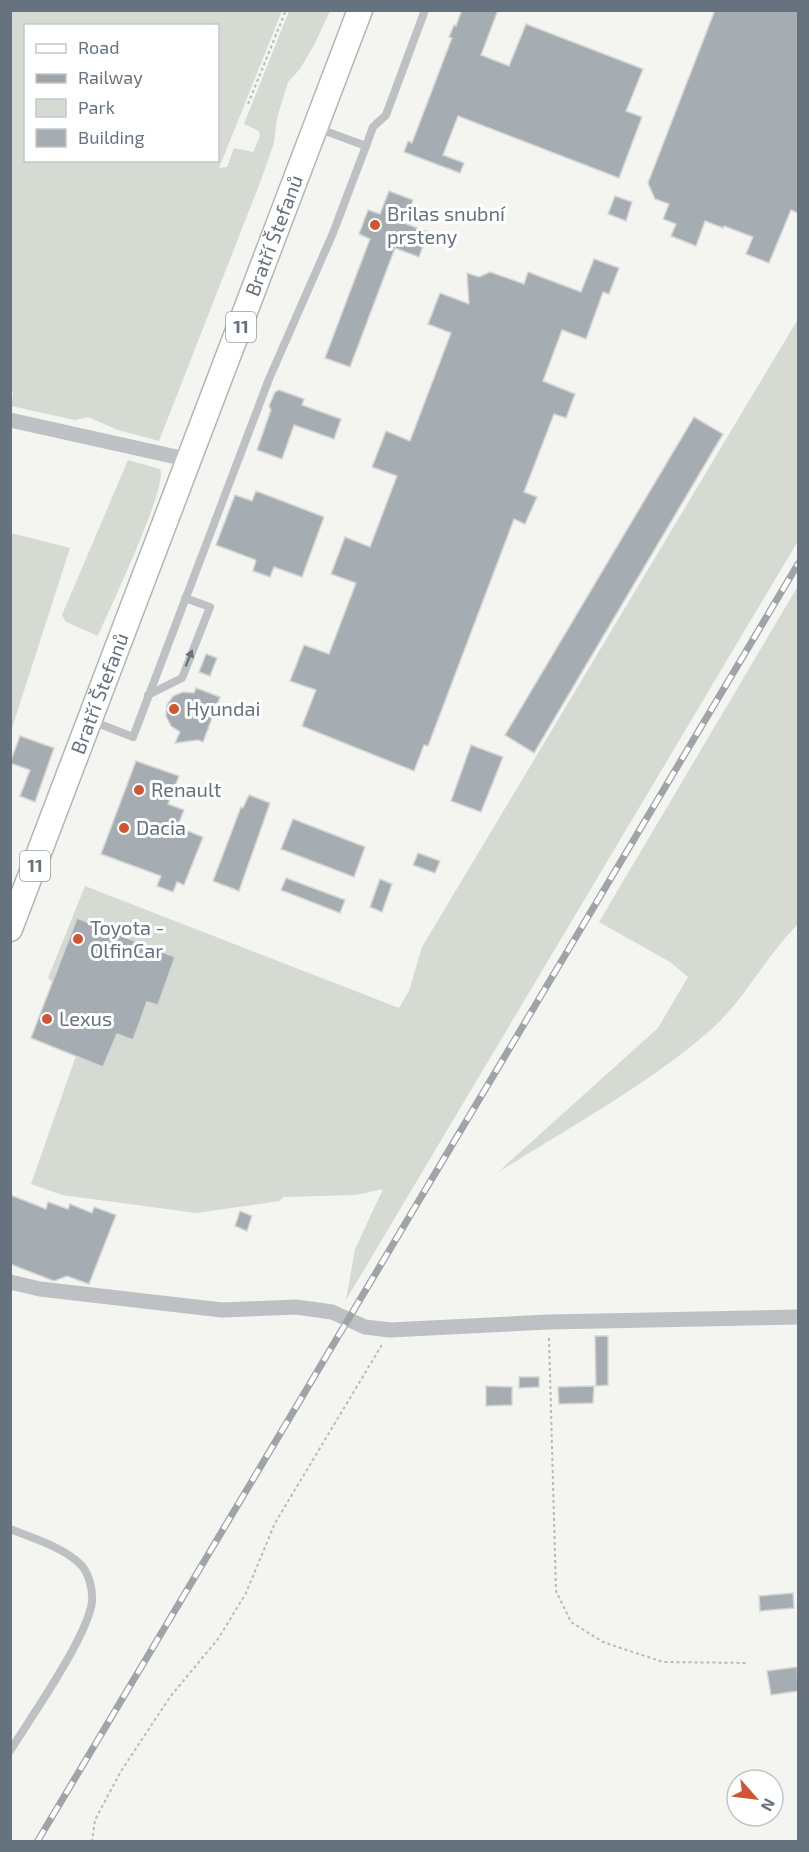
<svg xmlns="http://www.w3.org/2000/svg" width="809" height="1852" font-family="'Exo 2',sans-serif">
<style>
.green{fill:#d5dad2;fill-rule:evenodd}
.building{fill:#a6adb2;stroke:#d5d5d3;stroke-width:1.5}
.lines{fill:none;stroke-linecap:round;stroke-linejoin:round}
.primary-casing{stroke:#b1b5b8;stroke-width:27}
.path{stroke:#b7babc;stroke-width:2;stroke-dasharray:3 3;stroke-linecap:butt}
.service{stroke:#bdc1c4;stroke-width:8}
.minor{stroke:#bdc1c4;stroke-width:15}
.primary{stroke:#fff;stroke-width:24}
.rail-casing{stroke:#9fa4a9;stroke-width:7}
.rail{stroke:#fff;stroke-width:4.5;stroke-dasharray:14;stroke-linecap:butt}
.oneway{fill:#66737e}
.poi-dot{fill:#d05633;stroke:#fff;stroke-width:2}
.labels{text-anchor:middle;stroke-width:6;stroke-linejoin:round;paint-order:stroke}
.shield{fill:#fff;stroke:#949da5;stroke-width:1.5}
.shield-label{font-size:18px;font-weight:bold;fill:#66737e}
.poi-label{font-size:20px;fill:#66737e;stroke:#fff;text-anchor:start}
.street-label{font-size:20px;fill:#66737e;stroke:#fff}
</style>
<rect width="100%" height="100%" fill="#f4f4f0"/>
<g class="green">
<path d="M10 11H282L219 168 227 167 234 148 253 152 260 136 259 131 244 124 289 11H330L315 43 300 69 288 82 277 118 274 143 261 180 159 441 118 430 88 417 75 420 11 406 13 392 10 386ZM26 26H218V160H26Z"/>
<polygon points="798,319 798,541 346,1300 355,1249 383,1189 356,1195 283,1197 280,1201 196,1213 62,1195 31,1184 76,1056 85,1010 48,978 85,886 399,1008 409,991 422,947"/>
<path d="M128 460 160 469C169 485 108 612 98 636L66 622 62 615Z"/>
<polygon points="11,533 70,548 11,731 10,533"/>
<path d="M798 586V924C764 958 744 1002 707 1033 647 1085 565 1130 497 1173L658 1028 688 977 670 962 599 922Z"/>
</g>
<g class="building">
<polygon points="462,10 498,10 481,55 509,66 526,24 643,69 626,111 642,117 619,178 458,116 443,155 464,163 460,173 404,152 408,141 412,143 452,38 449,37 454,25 456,26"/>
<polygon points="715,10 798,10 798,213 791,210 769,263 746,254 753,237 724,226 723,228 705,221 696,246 671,236 676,224 663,219 669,204 655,199 648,183"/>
<polygon points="389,191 413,200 404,223 428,232 419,257 395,248 350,367 325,358 370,239 359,234 368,210 380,214"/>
<polygon points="615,196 632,202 626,221 608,214"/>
<polygon points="594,259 619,268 609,294 603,292 586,339 562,330 543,381 575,394 566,418 554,414 524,492 537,497 525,524 514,519 428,746 424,745 414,771 302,726 316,690 290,681 304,645 329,654 356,583 331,574 345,537 370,547 397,476 372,467 386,431 410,441 451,333 428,324 440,293 469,304 467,273 479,277 490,272 524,284 528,272 581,292"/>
<polygon points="279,390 304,399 302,405 341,419 334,439 294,425 282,459 257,450 271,410 269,406 275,392"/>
<polygon points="694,417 723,434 534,753 505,735"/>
<polygon points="256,491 324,517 302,577 274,567 270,577 253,571 256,560 216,545 235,495 252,501"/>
<polygon points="206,654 217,658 210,676 199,672"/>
<polygon points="196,688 220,697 203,742 198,740 175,743 180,732 171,726 166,716 167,705 173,696 183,692 194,693"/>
<polygon points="20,736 54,748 35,802 20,796 30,770 10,763"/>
<polygon points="471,745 503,757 481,812 451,801"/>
<polygon points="136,761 179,776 168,804 184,810 177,827 203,837 184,885 177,882 173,892 157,886 161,876 101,854"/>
<polygon points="249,795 270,803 239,891 213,881 241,807 243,808"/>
<polygon points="293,819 365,847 354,877 281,849"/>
<polygon points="418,853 440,861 435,873 413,865"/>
<polygon points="286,878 345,900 340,913 281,890"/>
<polygon points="380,879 392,884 382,912 370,907"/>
<polygon points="77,918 175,957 158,1005 147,1002 133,1040 117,1034 103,1067 31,1038"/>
<polygon points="10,1195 46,1209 48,1202 68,1209 70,1204 92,1213 94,1207 116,1215 89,1284 67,1276 54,1281 10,1264"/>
<polygon points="240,1211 252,1216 247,1231 235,1226"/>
<polygon points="595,1336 608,1336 608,1385 596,1386"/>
<polygon points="519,1377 539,1377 539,1387 519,1388"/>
<polygon points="486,1386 512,1387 512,1405 486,1406"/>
<polygon points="594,1386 593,1403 559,1404 558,1387"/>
<polygon points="793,1593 794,1608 760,1611 759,1596"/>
<polygon points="797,1667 798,1691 771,1695 767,1671"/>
</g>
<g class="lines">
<defs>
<g id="primary">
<path id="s1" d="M10 929 360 10"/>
</g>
</defs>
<use href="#primary" class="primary-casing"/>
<g class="path">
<polyline points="248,104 286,10"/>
<polyline points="549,1338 556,1591 571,1622 603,1642 663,1662 748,1663"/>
<polyline points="92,1842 95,1820 121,1771 170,1697 218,1639 246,1593 275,1523 383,1343"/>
</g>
<g class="service">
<polyline points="366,146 373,127 386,115 425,10"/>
<polyline points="148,695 182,678 210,607 185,598"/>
<polyline points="92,721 133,737 269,379 333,233 366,146 317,128"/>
<path d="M10 1529C32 1538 63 1547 80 1564 89 1572 93 1590 92 1602 87 1638 31 1717 10 1751"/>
</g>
<g class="minor">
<polyline points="10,420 190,460"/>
<polyline points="10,1282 40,1289 222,1310 296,1307 332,1312 365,1327 390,1330 549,1322 798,1317"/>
</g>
<use href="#primary" class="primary"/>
<defs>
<polyline id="rail" points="37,1842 798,564"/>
</defs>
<use href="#rail" class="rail-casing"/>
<use href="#rail" class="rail"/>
</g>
<defs><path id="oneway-solid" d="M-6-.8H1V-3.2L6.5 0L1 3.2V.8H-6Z" transform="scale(1.5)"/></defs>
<use class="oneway" href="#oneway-solid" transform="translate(189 658) rotate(-68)"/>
<g class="poi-dot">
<circle cx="375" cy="225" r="6"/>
<circle cx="174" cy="709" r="6"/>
<circle cx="139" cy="790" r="6"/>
<circle cx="124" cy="828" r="6"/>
<circle cx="78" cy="939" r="6"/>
<circle cx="47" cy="1019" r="6"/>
</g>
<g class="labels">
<g class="shield">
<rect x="226" y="312" width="30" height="30" rx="4.5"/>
<rect x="20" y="851" width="30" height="30" rx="4.5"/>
</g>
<g class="shield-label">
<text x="241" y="333">11</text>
<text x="35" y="872">11</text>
</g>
<g class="poi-label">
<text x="387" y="221">Brilas snubní<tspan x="387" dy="23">prsteny</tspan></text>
<text x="186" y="716">Hyundai</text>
<text x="151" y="797">Renault</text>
<text x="136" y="835">Dacia</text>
<text x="90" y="935">Toyota -<tspan x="90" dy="23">OlfinCar</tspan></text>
<text x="59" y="1026">Lexus</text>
</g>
<g class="street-label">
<text dy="7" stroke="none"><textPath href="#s1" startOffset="742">Bratří Štefanů</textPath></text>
<text dy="7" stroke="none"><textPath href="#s1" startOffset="252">Bratří Štefanů</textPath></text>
</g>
</g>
<rect width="809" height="1852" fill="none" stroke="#66737e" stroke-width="24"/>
<rect x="24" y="24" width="195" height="138" fill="#ffffff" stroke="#c2c7cb" stroke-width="1.5"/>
<rect x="36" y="44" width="30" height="9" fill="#ffffff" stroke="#c2c7cb" stroke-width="1.5"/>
<text x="78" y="54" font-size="18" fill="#66737e">Road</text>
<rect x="36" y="74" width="30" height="9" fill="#9fa4a9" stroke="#c2c7cb" stroke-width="1.5"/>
<text x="78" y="84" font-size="18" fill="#66737e">Railway</text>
<rect x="36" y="99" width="30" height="18" fill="#d5dad2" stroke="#c2c7cb" stroke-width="1.5"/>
<text x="78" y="114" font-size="18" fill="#66737e">Park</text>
<rect x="36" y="129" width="30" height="18" fill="#a6adb2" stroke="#c2c7cb" stroke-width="1.5"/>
<text x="78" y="144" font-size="18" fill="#66737e">Building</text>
<g transform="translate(755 1798) rotate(118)"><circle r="28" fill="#ffffff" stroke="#c2c7cb" stroke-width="1.5"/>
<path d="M0-4.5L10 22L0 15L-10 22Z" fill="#d05633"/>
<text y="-9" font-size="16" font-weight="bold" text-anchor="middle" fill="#66737e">N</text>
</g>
</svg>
